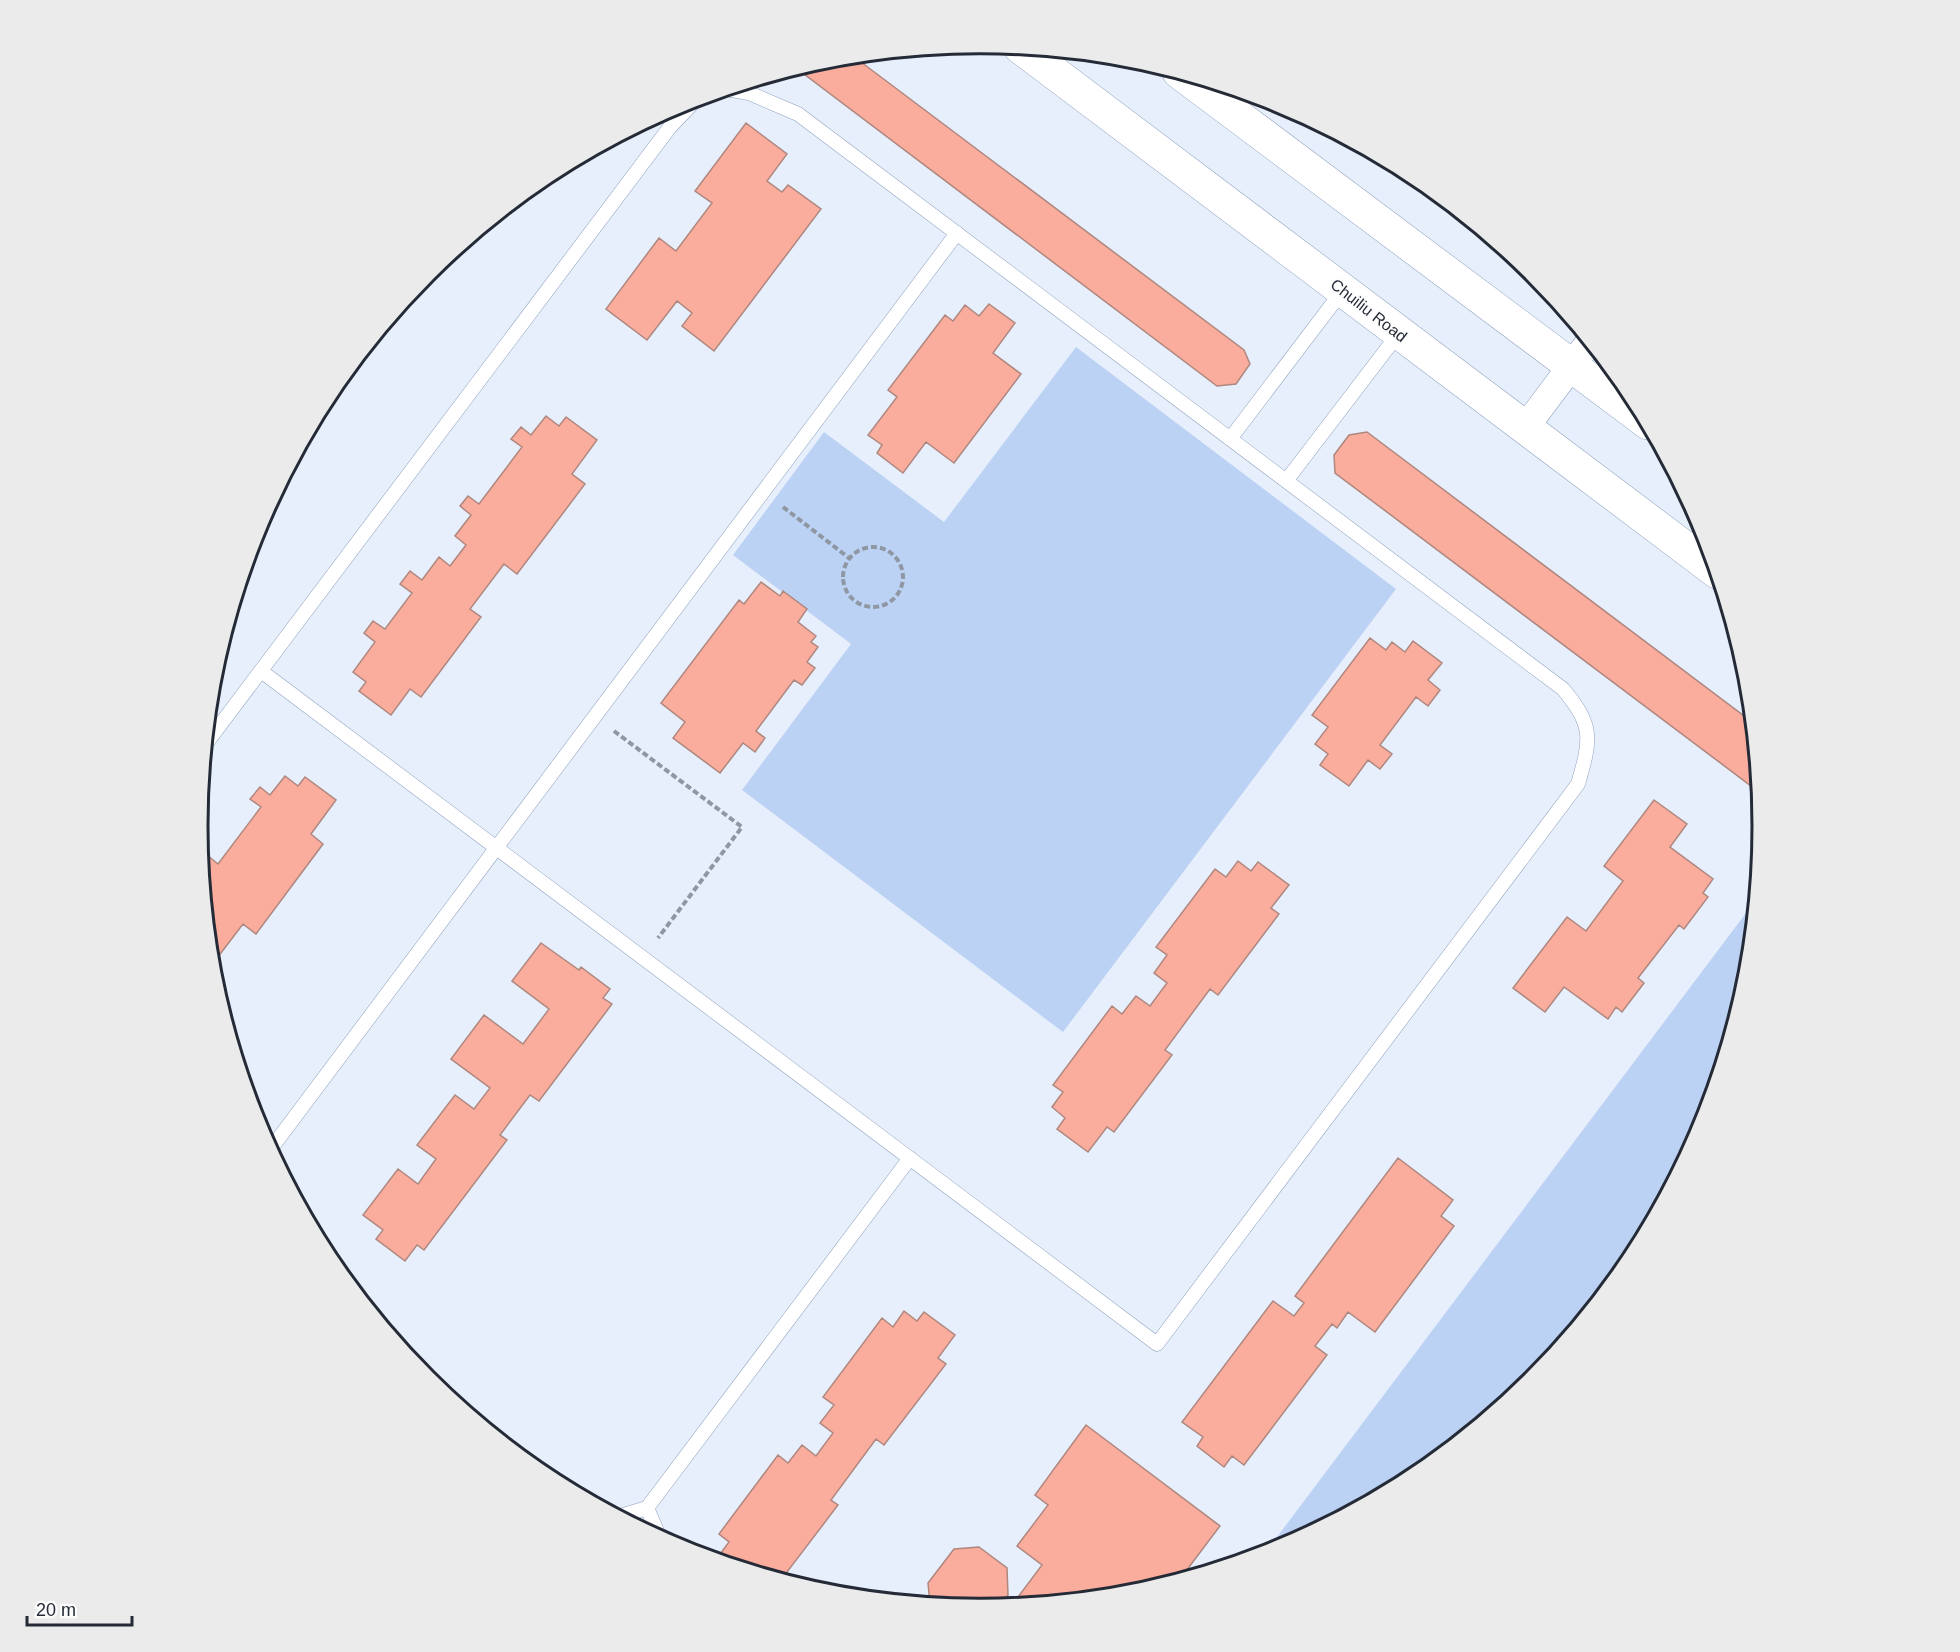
<svg xmlns="http://www.w3.org/2000/svg" width="1960" height="1652" viewBox="0 0 1960 1652" font-family="Helvetica,sans-serif">
	<style>
		.green { fill: #bcd2f4 }
		.building { fill: #faac9d; stroke: #ae877f; stroke-width: 1.5 }
		.lines { fill: none; stroke-linecap: round; stroke-linejoin: round }
		.lane-casing { stroke: #8ea1bf; stroke-width: 15 }
		.street-casing { stroke: #8ea1bf; stroke-width: 28 }
		.secondary-casing { stroke: #8ea1bf; stroke-width: 34 }
		.path { stroke: #8f97a3; stroke-width: 4; stroke-dasharray: 6 3; stroke-linecap: butt }
		.lane { stroke: #fff; stroke-width: 14 }
		.street { stroke: #fff; stroke-width: 27 }
		.secondary { stroke: #fff; stroke-width: 33 }
		.labels { text-anchor: middle; stroke-width: 4.5; stroke-linejoin: round; paint-order: stroke }
		.street-label { font-size: 16px; fill: #242b37; stroke: #fcfcfc }
		.rim { fill: none; stroke: #242b37; stroke-width: 3 }
	</style>
	<rect width="100%" height="100%" fill="#e7effc"/>
	<path class="green" d="M1076,347L1396,589L1063,1032L742,790L851,644L733,555L824,432L944,522Z
		M1755,901L1747,979L1703,1126L1630,1261L1533,1380L1414,1477L1279,1549L1265,1553Z"/>
	<path class="building" d="M853,56L1244,350L1250,364L1236,384L1217,386L796,68L828,58Z
		M746,123L787,154L767,181L782,192L788,185L821,209L714,351L682,326L692,313L677,301L647,340L606,309L659,238L676,251L712,203L695,191Z
		M989,304L1015,323L993,353L1021,374L954,463L926,442L903,473L877,453L882,445L868,435L897,397L888,390L945,315L953,321L965,305L979,316Z
		M546,416L559,426L566,417L597,440L572,474L585,484L517,574L504,564L470,609L481,617L421,697L410,689L391,715L359,691L366,682L353,672L375,642L364,633L373,621L385,629L412,593L400,584L410,571L422,580L439,557L450,566L466,545L455,536L471,515L460,506L468,496L479,504L522,447L511,439L521,427L531,435Z
		M1367,432L1752,722L1759,792L1335,473L1334,455L1349,435Z
		M761,582L780,596L783,591L807,609L798,622L816,636L811,642L818,647L807,662L815,668L802,685L794,680L756,731L765,738L755,752L743,743L720,773L673,738L685,722L661,703L739,600L744,604Z
		M1370,638L1386,650L1392,642L1405,652L1413,641L1442,663L1428,680L1440,690L1428,706L1416,697L1380,745L1392,754L1380,769L1368,760L1349,786L1320,765L1328,754L1315,744L1328,727L1312,715Z
		M285,776L298,786L305,777L336,800L311,834L323,844L256,934L243,924L211,966L203,884L210,875L202,868L201,863L207,855L218,864L261,807L250,799L260,787L270,795Z
		M1654,800L1687,824L1670,847L1713,879L1703,893L1708,897L1684,929L1679,925L1638,978L1644,983L1622,1012L1616,1007L1608,1019L1564,987L1545,1012L1513,988L1567,917L1586,931L1623,881L1604,866Z
		M1238,861L1251,871L1258,862L1289,885L1271,908L1279,914L1218,995L1210,989L1165,1050L1172,1055L1114,1132L1107,1127L1088,1152L1057,1129L1065,1118L1052,1107L1063,1092L1053,1085L1112,1006L1122,1014L1136,996L1150,1006L1167,983L1154,973L1167,955L1156,947L1215,869L1226,877Z
		M541,943L579,970L581,967L610,989L603,998L612,1004L539,1101L530,1095L500,1135L507,1140L424,1250L417,1245L405,1261L376,1239L383,1230L363,1215L398,1169L418,1184L436,1159L417,1145L455,1095L474,1109L490,1088L451,1059L484,1015L523,1044L549,1009L512,981Z
		M1398,1158L1453,1200L1441,1216L1454,1226L1375,1332L1348,1312L1337,1328L1332,1324L1315,1346L1327,1355L1244,1465L1232,1456L1224,1467L1197,1446L1203,1437L1182,1422L1273,1301L1294,1316L1304,1303L1295,1296Z
		M904,1311L917,1321L924,1312L955,1335L938,1358L946,1364L884,1445L876,1439L831,1500L838,1505L781,1580L725,1563L718,1557L729,1542L719,1534L778,1455L788,1463L802,1445L816,1456L833,1433L820,1423L834,1405L823,1397L882,1318L893,1327Z
		M1086,1425L1220,1526L1180,1579L1132,1594L1012,1605L1042,1565L1017,1546L1048,1505L1035,1495Z
		M979,1547L1007,1568L1008,1595L1002,1603L1006,1606L980,1608L930,1604L928,1583L954,1549Z"/>
	<g class="lines">
		<g class="lane-casing">
			<path id="lane" d="M1230,439L1343,290
				M1286,481L1399,333
				M261,671L1157,1344L1578,784C1591,739 1594,726 1563,689L798,114L749,93L726,89
				M205,745L670,127L693,103L708,95
				M270,1150L957,233
				M647,1508L660,1538
				M620,1516L647,1508L910,1158"/>
		</g>
		<g class="street-casing">
			<path id="street" d="M1525,428L1590,341"/>
		</g>
		<g class="secondary-casing">
			<path id="secondary" d="M1020,47L1717,572
				M1179,72L1648,423"/>
		</g>
		<path class="path" d="M783,507L849,558
			M843 577a30 30 0 1 1 60 0a30 30 0 1 1-60 0Z
			M614,731L742,827L658,938"/>
		<use href="#lane" class="lane"/>
		<use href="#street" class="street"/>
		<use href="#secondary" class="secondary"/>
	</g>
	<g class="labels">
		<g class="street-label">
			<text transform="translate(1369 310) rotate(38)" y="6">Chuiliu Road</text>
		</g>
	</g>
	<path d="M0 0H1960V1652H0ZM208 826a772 772 0 1 1 1544 0a772 772 0 1 1-1544 0Z" fill="#ebebec" fill-rule="evenodd"/>
	<path class="rim" d="M208 826a772 772 0 1 1 1544 0a772 772 0 1 1-1544 0Z"/>
	<path d="M27 1616v9h105v-9" fill="none" stroke="#242b37" stroke-width="3"/>
	<text x="36" y="1616" font-size="18" fill="#242b37" stroke="#fcfcfc" stroke-width="4.5" paint-order="stroke">20 m</text>
</svg>
